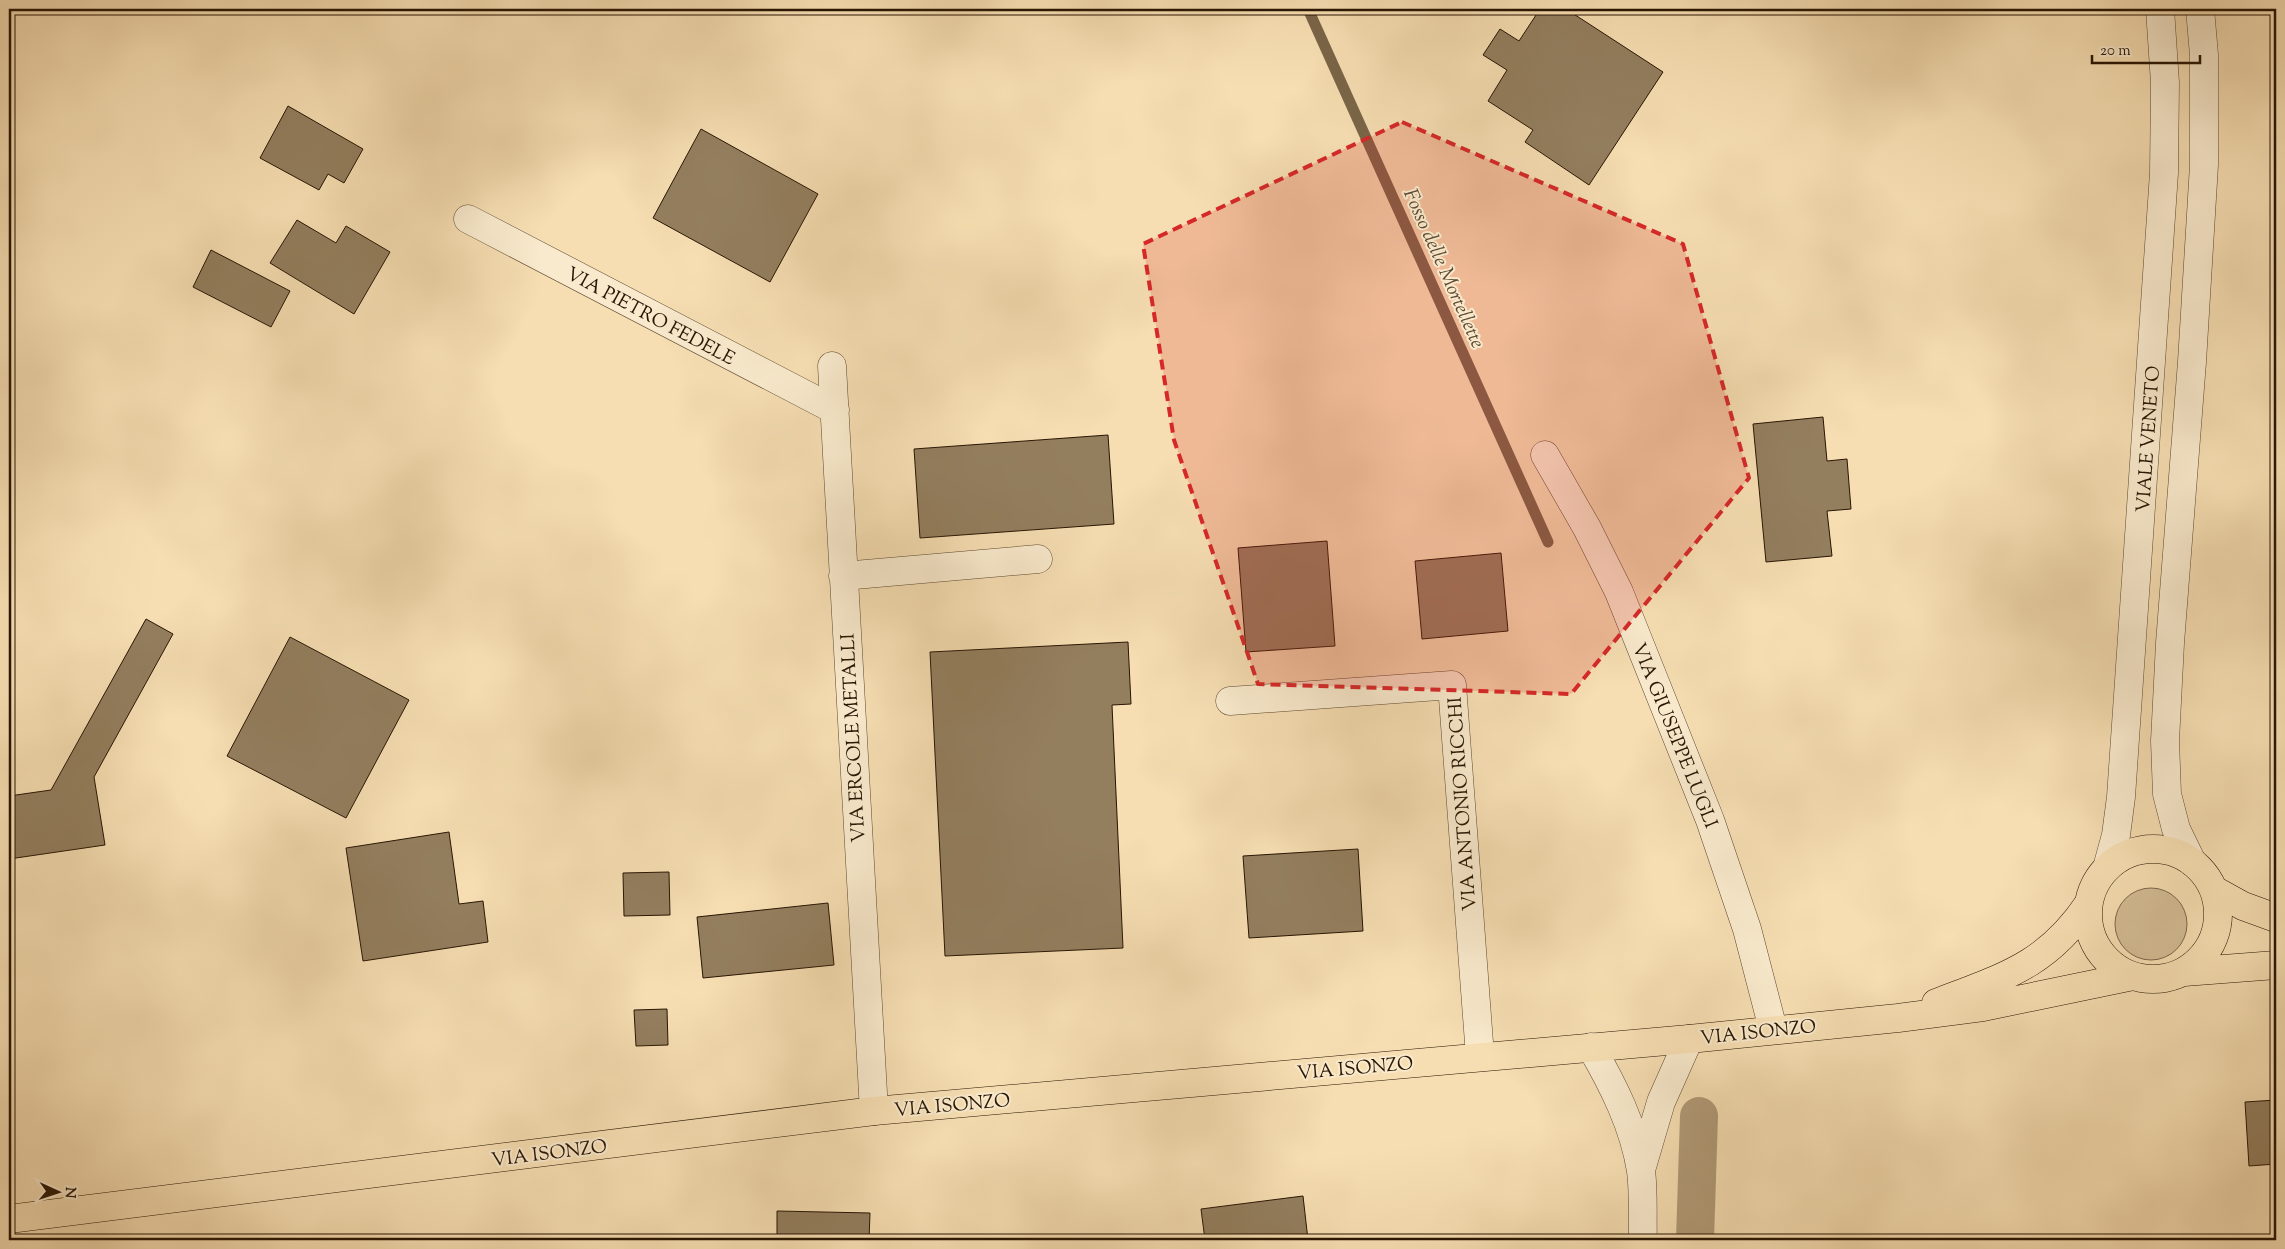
<svg xmlns="http://www.w3.org/2000/svg" width="2285" height="1249" viewBox="0 0 2285 1249" font-family="'Sorts Mill Goudy',serif">
	<style>
		.green { fill: #d3bc94; stroke: #7e684c }
		.lines { fill: none; stroke-linecap: round; stroke-linejoin: round }
		.stream { stroke: #7a6548; stroke-width: 11 }
		.canal { stroke: #b09a76; stroke-width: 38 }
		.building { fill: #937e5e; stroke: #281503 }
		.minor-casing { stroke: #5c472f; stroke-width: 29 }
		.major-casing { stroke: #281503; stroke-width: 29 }
		.minor { stroke: #f9eacd; stroke-width: 28 }
		.major { stroke: #f6deb2; stroke-width: 28 }
		.marked { fill: #d62828; fill-opacity: 0.2; stroke: #d62828; stroke-width: 4; stroke-dasharray: 10 6; stroke-linejoin: round }
		.labels { text-anchor: middle; stroke-width: 4; stroke-linejoin: round; paint-order: stroke }
		.street-label { font-size: 19px; fill: #281503; stroke: #f9eacd }
		.water-label { font-size: 20px; font-style: italic; fill: #5e4a31; stroke: #f9eacd }
	</style>
	<rect width="100%" height="100%" fill="#f6deb2"/>
	<filter id="stains"><feTurbulence type="fractalNoise" baseFrequency=".004" numOctaves="4"/><feColorMatrix values="0 0 0 0 .2 0 0 0 0 .09 0 0 0 0 .02 0 0 0 .5 -.17"/></filter>
	<radialGradient id="worn" r=".72"><stop offset=".6" stop-color="#630" stop-opacity="0"/><stop offset="1" stop-color="#630" stop-opacity=".3"/></radialGradient>
	<path class="green" d="M2115 924a36 36 0 1 1 72 0a36 36 0 1 1-72 0Z"/>
	<g class="lines">
		<path class="stream" d="M1308,9L1548,542"/>
		<path class="canal" d="M1695,1240L1699,1116"/>
	</g>
	<path class="building" d="M1540,9H1566L1663,72L1589,185L1525,142L1533,130L1488,101L1507,70L1483,55L1500,29L1519,41Z
		M288,106L363,149L344,183L328,174L319,190L260,158Z
		M701,129L818,194L770,282L653,218Z
		M297,220L336,243L346,226L390,252L354,314L270,263Z
		M211,250L290,291L271,327L193,287Z
		M1823,417L1827,461L1847,459L1851,509L1827,511L1832,556L1766,562L1753,424Z
		M1108,435L1114,524L920,538L914,449Z
		M1327,541L1335,646L1246,652L1238,548Z
		M1501,553L1508,631L1422,639L1415,561Z
		M146,619L173,634L94,777L105,845L9,859V796L51,790Z
		M290,637L409,700L346,818L227,756Z
		M1128,642L1131,704L1112,705L1123,948L945,956L930,652Z
		M449,832L459,904L483,901L488,942L363,961L346,848Z
		M1358,849L1363,931L1249,938L1243,856Z
		M669,872L670,915L624,916L623,873Z
		M828,903L834,965L703,978L697,917Z
		M667,1009L668,1045L636,1046L634,1010Z
		M2276,1100V1164L2249,1166L2245,1102Z
		M1303,1196L1308,1240H1205L1201,1209Z
		M777,1211L870,1213L869,1240H777Z"/>
	<g class="lines">
		<g class="minor-casing">
			<path id="minor" d="M468,219L835,410
				M832,366L874,1111
				M1545,455L1587,528L1619,592L1710,820L1747,929L1773,1029
				M843,576L1038,559
				M1230,701L1452,685L1480,1056
				M2192,862L2176,829L2167,794L2165,741L2170,643L2192,362L2204,165V55L2200,9
				M2107,868L2116,835L2121,797L2164,173L2165,83L2160,9
				M1591,1047C1613,1085 1634,1126 1641,1171C1644,1193 1642,1218 1643,1240
				M1641,1170L1661,1102L1689,1039"/>
		</g>
		<g class="major-casing">
			<path id="major" d="M2088 914a65 65 0 1 1 130 0a65 65 0 1 1-130 0Z
				M2214,890L2243,906L2276,918
				M2184,972L2276,965
				M1936,1003C2003,977 2047,966 2089,903
				M9,1219L874,1111L1689,1039L1898,1018L1983,1007L2133,976"/>
		</g>
		<use href="#minor" class="minor"/>
		<use href="#major" class="major"/>
	</g>
	<path class="marked" d="M1402,122L1683,244L1749,478L1571,694L1258,684L1174,440L1143,244Z"/>
	<g class="labels">
		<g class="street-label">
			<text transform="translate(651 315) rotate(28)" y="7">VIA PIETRO FEDELE</text>
			<text transform="translate(2147 439) rotate(-86)" y="7">VIALE VENETO</text>
			<text transform="translate(1676 735) rotate(68)" y="7">VIA GIUSEPPE LUGLI</text>
			<text transform="translate(852 738) rotate(-93)" y="7">VIA ERCOLE METALLI</text>
			<text transform="translate(1461 804) rotate(-94)" y="7">VIA ANTONIO RICCHI</text>
			<text transform="translate(1758 1031) rotate(-6)" y="7">VIA ISONZO</text>
			<text transform="translate(1355 1067) rotate(-5)" y="7">VIA ISONZO</text>
			<text transform="translate(952 1104) rotate(-5)" y="7">VIA ISONZO</text>
			<text transform="translate(549 1152) rotate(-7)" y="7">VIA ISONZO</text>
		</g>
		<g class="water-label">
			<text transform="translate(1445 268) rotate(66)" y="7">Fosso delle Mortellette</text>
		</g>
	</g>
	<rect width="2285" height="1249" fill="none" stroke="#f6deb2" stroke-width="30"/>
	<rect x="10" y="10" width="2265" height="1229" fill="none" stroke="#281503" stroke-width="2.5"/>
	<rect x="15" y="15" width="2255" height="1219" fill="none" stroke="#281503"/>
	<g transform="translate(58 1192) rotate(93)" stroke="#f9eacd" stroke-width="4" paint-order="stroke">
	<path d="M0-4L9 19L0 12L-9 19Z" fill="#281503"/>
	<text y="-8" font-size="14" font-weight="bold" text-anchor="middle" fill="#281503">N</text>
	</g>
	<path d="M2092 55v8h108v-8" fill="none" stroke="#281503" stroke-width="2.5"/>
	<text x="2100" y="55" font-size="15" fill="#281503" stroke="#f9eacd" stroke-width="4" paint-order="stroke">20 m</text>
	<rect width="100%" height="100%" filter="url(#stains)"/>
	<rect width="100%" height="100%" fill="url(#worn)"/>
</svg>
